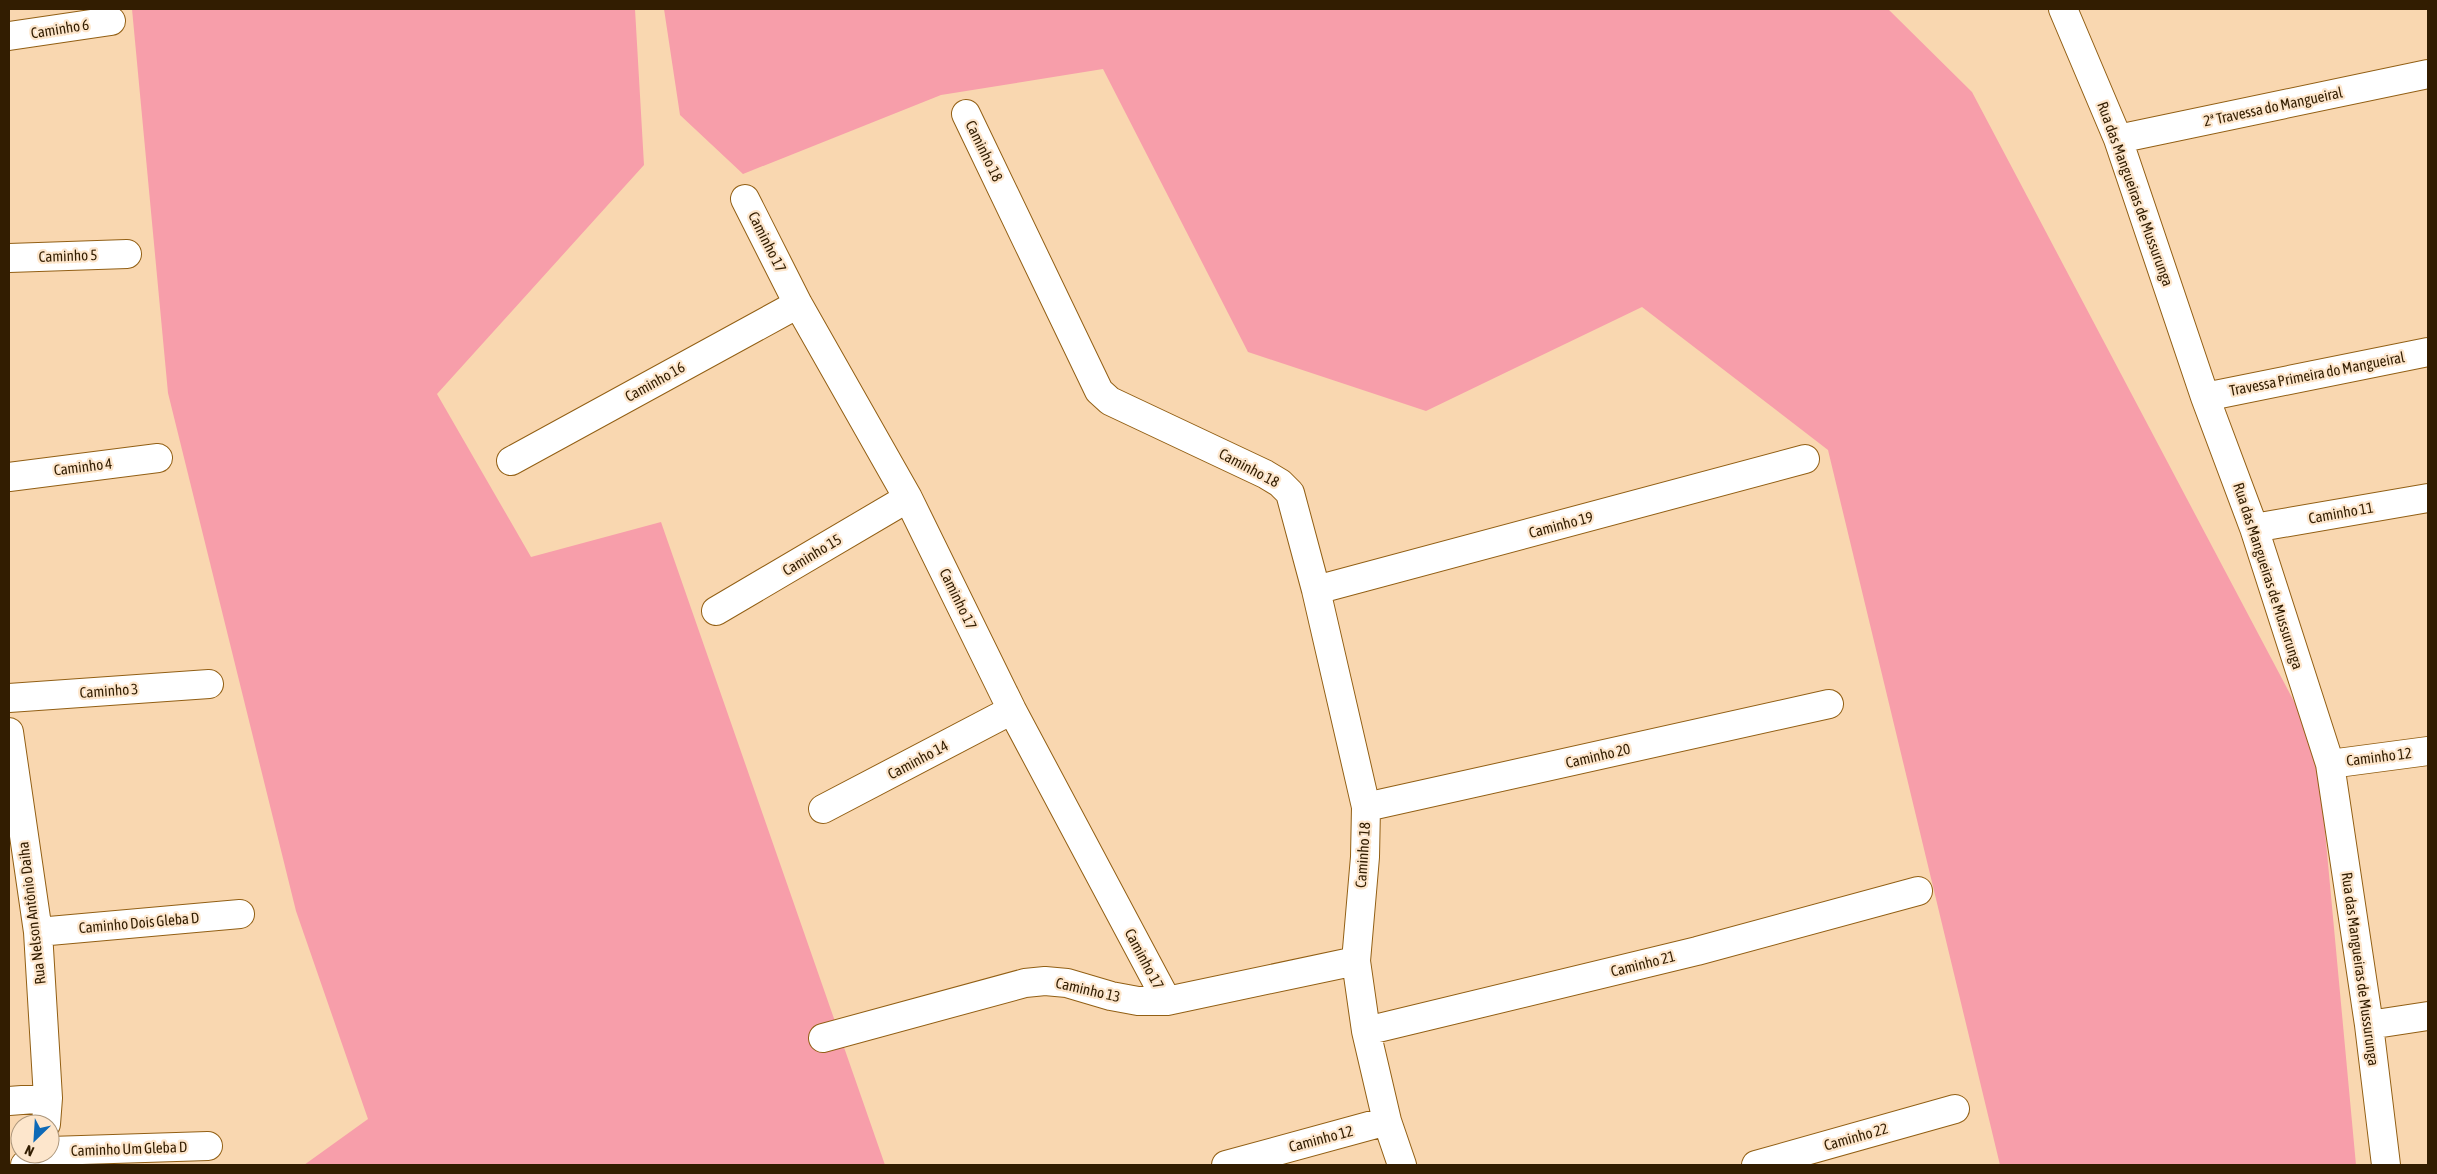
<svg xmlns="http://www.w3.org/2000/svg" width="2437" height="1174" viewBox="0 0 2437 1174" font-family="'Asap Condensed',sans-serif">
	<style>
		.green { fill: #f79eaa }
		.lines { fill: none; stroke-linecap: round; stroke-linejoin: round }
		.street-casing { stroke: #925f14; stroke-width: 30 }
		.street { stroke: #fff; stroke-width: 28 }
		.labels { text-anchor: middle; stroke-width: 4.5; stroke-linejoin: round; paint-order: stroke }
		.street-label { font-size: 15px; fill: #321d01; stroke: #fde6cc }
	</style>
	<rect width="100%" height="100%" fill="#f9d7b0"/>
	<path class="green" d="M132,9H635L644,165L437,394L531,557L661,522L885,1165H304L368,1119L296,911L168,393Z
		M664,9H1888L1972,92L2317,745L2356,1165H2000L1828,450L1642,307L1426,411L1248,352L1103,69L941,95L743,174L680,115Z"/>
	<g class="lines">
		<g class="street-casing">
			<path id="street" d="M2063,9L2118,139L2205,397L2254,528L2330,764L2369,1025L2386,1165
				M9,36L111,21
				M966,114L1099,391L1110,401L1265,474L1280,483L1290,493L1316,590L1366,807L1365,857L1356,961L1366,1031L1387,1121L1402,1165
				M2118,139L2428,74
				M745,199L798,304L908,498L1012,710L1167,1001
				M9,258L127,254
				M2205,397L2428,352
				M511,461L798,304
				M9,477L158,458
				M2254,528L2428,498
				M1316,590L1805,459
				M716,611L908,498
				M9,698L209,684
				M9,732L38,932L48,1098L46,1124
				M2330,764L2428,751
				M1366,807L1829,704
				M823,809L1012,710
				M38,932L240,914
				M2369,1025L2428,1016
				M1366,1031L1697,951L1918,891
				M823,1038L1025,983L1045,981L1067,983L1111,996L1138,1001H1167L1356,961
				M9,1101L48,1098
				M50,1151L208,1146
				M25,1165L35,1154
				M1226,1165L1387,1121
				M1756,1165L1955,1109"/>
		</g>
		<use href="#street" class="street"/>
	</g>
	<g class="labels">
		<g class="street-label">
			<text transform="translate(60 29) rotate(-9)" y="5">Caminho 6</text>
			<text transform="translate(2273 107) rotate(-12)" y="5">2ª Travessa do Mangueiral</text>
			<text transform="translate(984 151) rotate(64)" y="5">Caminho 18</text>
			<text transform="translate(2135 194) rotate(70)" y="5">Rua das Mangueiras de Mussurunga</text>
			<text transform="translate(767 242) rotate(63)" y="5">Caminho 17</text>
			<text transform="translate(68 256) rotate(-2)" y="5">Caminho 5</text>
			<text transform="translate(2317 374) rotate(-11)" y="5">Travessa Primeira do Mangueiral</text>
			<text transform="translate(655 382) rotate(-29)" y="5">Caminho 16</text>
			<text transform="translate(83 467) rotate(-7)" y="5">Caminho 4</text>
			<text transform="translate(1249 468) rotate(28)" y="5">Caminho 18</text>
			<text transform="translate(2341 513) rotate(-10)" y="5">Caminho 11</text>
			<text transform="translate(1561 525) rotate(-15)" y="5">Caminho 19</text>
			<text transform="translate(812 555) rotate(-31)" y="5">Caminho 15</text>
			<text transform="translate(2268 576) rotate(72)" y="5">Rua das Mangueiras de Mussurunga</text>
			<text transform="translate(958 599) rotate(64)" y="5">Caminho 17</text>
			<text transform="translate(109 691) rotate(-4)" y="5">Caminho 3</text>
			<text transform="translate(1598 756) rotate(-13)" y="5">Caminho 20</text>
			<text transform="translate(2379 757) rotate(-7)" y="5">Caminho 12</text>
			<text transform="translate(918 760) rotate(-28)" y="5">Caminho 14</text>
			<text transform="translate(1363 855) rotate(-86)" y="5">Caminho 18</text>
			<text transform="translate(32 913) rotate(-97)" y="5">Rua Nelson Antônio Daiha</text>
			<text transform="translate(139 923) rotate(-5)" y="5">Caminho Dois Gleba D</text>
			<text transform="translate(1144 959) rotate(62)" y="5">Caminho 17</text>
			<text transform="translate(1643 964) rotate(-14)" y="5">Caminho 21</text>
			<text transform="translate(2360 969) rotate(82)" y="5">Rua das Mangueiras de Mussurunga</text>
			<text transform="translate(1088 990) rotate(13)" y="5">Caminho 13</text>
			<text transform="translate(1856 1137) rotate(-16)" y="5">Caminho 22</text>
			<text transform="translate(1321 1139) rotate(-15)" y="5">Caminho 12</text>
			<text transform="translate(129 1149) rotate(-2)" y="5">Caminho Um Gleba D</text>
		</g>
	</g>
	<rect width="2437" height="1174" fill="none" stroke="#321d01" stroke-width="20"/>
	<g transform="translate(35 1139) rotate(205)"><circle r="24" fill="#fde6cc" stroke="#ac967b"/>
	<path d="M0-4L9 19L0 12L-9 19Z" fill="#0e6ab7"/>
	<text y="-8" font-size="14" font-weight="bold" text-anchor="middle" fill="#321d01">N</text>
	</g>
</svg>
